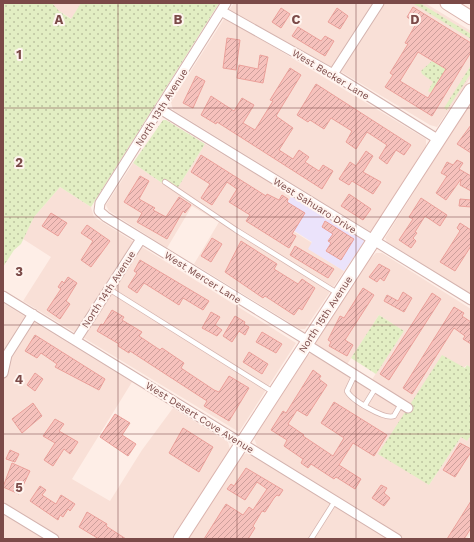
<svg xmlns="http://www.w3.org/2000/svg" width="474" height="542" viewBox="0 0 474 542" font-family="'Work Sans',sans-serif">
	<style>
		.residential { fill: #f9e0d7 }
		.education { fill: #ebe3fb }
		.grass { fill: url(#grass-dots) }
		.building { fill: url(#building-hatch); stroke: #eba09a; fill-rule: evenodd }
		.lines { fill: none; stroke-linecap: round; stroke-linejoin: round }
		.lane-casing { stroke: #d4b3ae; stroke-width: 6 }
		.street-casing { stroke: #d4b3ae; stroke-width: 11 }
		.secondary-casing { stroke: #dab3ad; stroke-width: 15 }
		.lane { stroke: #fff; stroke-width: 4.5 }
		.street { stroke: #fff; stroke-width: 9 }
		.secondary { stroke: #fff; stroke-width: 13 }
		.grid { fill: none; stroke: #7b4a48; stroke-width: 1; stroke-opacity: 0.55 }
		.labels { text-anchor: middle; stroke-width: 4; stroke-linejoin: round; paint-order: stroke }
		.street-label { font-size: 10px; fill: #7b4a48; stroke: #fff4ef }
		.grid-label { font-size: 13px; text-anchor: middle; font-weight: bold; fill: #7b4a48; stroke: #fff4ef; stroke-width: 4; stroke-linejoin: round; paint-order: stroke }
	</style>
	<defs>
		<pattern id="grass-dots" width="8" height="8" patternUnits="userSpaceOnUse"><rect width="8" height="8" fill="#e2eec3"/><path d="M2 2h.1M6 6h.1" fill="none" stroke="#bcc3a0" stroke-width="1.8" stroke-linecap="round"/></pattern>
		<pattern id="building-hatch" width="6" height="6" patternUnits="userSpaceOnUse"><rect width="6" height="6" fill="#f6c1bc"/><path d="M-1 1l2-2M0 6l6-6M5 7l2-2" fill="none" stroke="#cc9f9b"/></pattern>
	</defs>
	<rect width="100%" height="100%" fill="#feeee7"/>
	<path class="residential" d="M52,3H81L72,19L59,11Z
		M234,3H374L333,68L229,10Z
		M383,3H425L471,31V77L437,127L430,125L340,71Z
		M226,18L426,139V146L371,232L173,110L171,102L224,19Z
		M471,102V295L387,242L385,238Z
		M205,144L292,195L277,221L312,243L309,249L344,271L305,329H300L194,264L219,222L192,206L167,248L109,211L106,205L133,163L175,192Z
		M60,187L91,207L94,217L296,343L239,432L23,301L51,257L23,239L34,217Z
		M376,253H382L471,309V368L467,365L410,405L371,381L404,331L379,315L346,366L313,345L369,260Z
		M3,303L132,382L72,479L110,501L142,450L173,408L228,442L230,450L171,539H3Z
		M312,353L406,410L429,485L461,437L467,441L471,435V533L467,539H405L257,446L254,438L308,355Z
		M247,453L252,454L389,539H188L243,455Z"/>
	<path class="education" d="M292,195L365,241L344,271L308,249L312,242L277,220Z"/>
	<path class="grass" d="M3,3H52L59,11L71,19L81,3H219L91,207L60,187L34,217L21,244L14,250L3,267Z
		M406,3H420L471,34V39L414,4Z
		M432,61L446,69L431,93L428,91L433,82L422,74L421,71Z
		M471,65V73L447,110L444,108Z
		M163,120H166L205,144L175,192L133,163Z
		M379,315L404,331L376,374L351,358Z
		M442,355L465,368L467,365L471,368V435L467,441L461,437L429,485L378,454Z"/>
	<path class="building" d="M413,7L471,43V52L432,116L385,87L393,75L390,73L408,44L405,43L416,24L407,17ZM418,52L446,69L428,98L400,81Z
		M281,8L290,14L281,28L272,22Z
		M337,8L348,16L340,29L328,22Z
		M298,27L321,41L325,36L334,41L325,56L292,36Z
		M227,38L240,40L236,70L223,68Z
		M260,55L268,57L263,83L237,78L239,65L258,69Z
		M290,68L301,75L276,116L293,128L279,150L293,159L299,150L309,157L305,162L319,171L323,165L333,171L322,189L217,122L216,124L201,115L211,96L234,111L242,98L254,105L243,123L255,130L273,101L270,100Z
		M196,76L205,81L193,108L183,103Z
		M316,84L411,145L404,155L396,150L387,164L379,158L387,145L367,132L356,149L346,142L352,131L331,118L324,129L310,120L308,122L297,115Z
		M471,125V153L457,144Z
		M366,151L373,156L363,172L381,182L373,194L352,181L349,185L339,179L350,162L356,166Z
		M201,155L266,196L267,194L279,200L282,195L288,199L287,202L305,213L292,234L296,236L289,248L246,221L250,215L229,202L237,189L227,182L212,205L201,198L210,184L191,172Z
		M457,160L463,163L459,169L471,176V191L460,185L461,179L446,200L436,193L447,176L441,173L447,162L453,165Z
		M140,176L149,181L139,199L155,208L153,210L166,217L179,197L191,205L185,213L183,211L167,239L137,222L142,213L124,202Z
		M349,194L371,209L363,220L341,206Z
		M421,198L447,215L440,226L425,216L415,232L417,233L413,238L416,241L411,248L399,240L413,219L409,217Z
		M460,199L471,200V207L459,206Z
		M51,213L67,223L58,236L42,226Z
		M325,221L354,239L341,260L326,251L331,243L328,241L333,234L322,227Z
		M460,223L471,230V246L455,271L440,262L460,231L457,228Z
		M87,225L110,241L91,267L81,260L93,241L81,233Z
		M212,238L222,244L211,262L201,256Z
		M241,241L277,264L274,269L298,284L302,279L315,288L302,310L299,308L294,315L265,296L263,298L225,272Z
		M295,246L334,269L328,278L290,255Z
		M140,260L209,301L203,310L183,298L179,305L144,283L137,293L128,287L137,273L134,271Z
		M379,264L390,270L384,281L380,278L377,282L369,277Z
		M68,277L77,283L66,301L70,304L60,319L47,310L61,289L58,287L62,281L64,283Z
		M363,288L374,295L345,340L353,345L347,356L329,346L331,342L328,340L340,316L344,318Z
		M403,292L412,298L404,312L384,301L387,295L398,301Z
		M432,293L441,299L389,380L380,374Z
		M454,307L464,313L462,316L471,322V344L463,339L465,336L454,328L412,394L403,388Z
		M112,310L124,317L122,320L142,332L139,336L160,350L162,348L184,363L181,368L214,390L219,392L229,376L249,388L229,421L204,406L207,401L130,351L129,353L118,346L119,344L97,331L101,324L103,325Z
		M211,312L220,317L215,325L222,330L217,336L202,328Z
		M235,316L245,322L244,324L249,327L245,335L239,331L232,342L223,336Z
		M262,332L282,344L276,353L256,342Z
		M35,335L105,379L99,390L55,367L57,364L41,353L37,358L25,351Z
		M249,352L268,364L262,374L243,362Z
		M313,370L321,376L319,379L327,385L307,416L297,410L288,424L304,435L303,436L333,456L344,438L321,423L334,402L387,435L374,456L353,443L339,465L361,479L355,489L336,477L334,479L311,464L308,468L301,463L303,459L284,446L287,440L271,430L283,411L286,413Z
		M35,373L43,379L35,391L27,385Z
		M33,403L42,416L22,433L12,419Z
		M115,414L130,423L122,435L136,444L128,456L100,437Z
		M55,419L64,424L59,431L78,442L70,454L64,449L53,466L44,460L55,443L43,436Z
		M183,428L213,447L199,472L169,453Z
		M460,443L471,449V452L455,477L443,470Z
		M10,450L19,454L15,462L6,459Z
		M12,463L30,471L19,494L3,487Z
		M246,468L283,490L279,496L277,495L274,498L265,512L262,511L253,526L255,528L248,539H204L226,504L243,515L249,507L253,510L267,489L257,482L245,500L227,489L231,484L234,486Z
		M381,485L387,488L384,493L390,498L384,506L372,498Z
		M40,486L46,490L42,495L56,504L61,495L75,504L70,511L68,509L63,517L60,515L58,520L30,501Z
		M471,501V528L464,539H447Z
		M87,512L107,524L106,526L126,539H99L79,527Z"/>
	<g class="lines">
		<g class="lane-casing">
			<path id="lane" d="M165,182L236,230L337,293
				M109,289L273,392
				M355,374L347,391C351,400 385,420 394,416L401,404
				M365,405L376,387
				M311,539L335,501"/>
		</g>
		<g class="street-casing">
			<path id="street" d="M226,3L100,203L99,211L106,217L308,341
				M221,11L333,74L439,140
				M333,74L379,3
				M160,109L471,300
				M3,296L397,539
				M76,340L141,239
				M306,344L408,408
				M3,373L7,355L33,314
				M3,508L54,539"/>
		</g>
		<g class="secondary-casing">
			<path id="secondary" d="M447,3L471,18
				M180,539L471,90"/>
		</g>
		<use href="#lane" class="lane"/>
		<use href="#street" class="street"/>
		<use href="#secondary" class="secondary"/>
	</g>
	<path class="grid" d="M118,3V539M237,3V539M356,3V539M3,108H471M3,217H471M3,325H471M3,434H471"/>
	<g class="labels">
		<g class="street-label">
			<text transform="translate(331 74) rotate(31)" y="4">West Becker Lane</text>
			<text transform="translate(161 107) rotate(-58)" y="4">North 13th Avenue</text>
			<text transform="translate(315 205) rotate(32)" y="4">West Sahuaro Drive</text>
			<text transform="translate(203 277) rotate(32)" y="4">West Mercer Lane</text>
			<text transform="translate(108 289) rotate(-57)" y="4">North 14th Avenue</text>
			<text transform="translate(325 314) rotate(-57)" y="4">North 15th Avenue</text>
			<text transform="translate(200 417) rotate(32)" y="4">West Desert Cove Avenue</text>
		</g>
	</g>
	<g class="grid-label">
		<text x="59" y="24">A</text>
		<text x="178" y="24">B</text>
		<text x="296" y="24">C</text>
		<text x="415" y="24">D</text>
		<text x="19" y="59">1</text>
		<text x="19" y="167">2</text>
		<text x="19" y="276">3</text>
		<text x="19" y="384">4</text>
		<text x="19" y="492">5</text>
	</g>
	<rect width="474" height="542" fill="none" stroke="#7b4a48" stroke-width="8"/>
</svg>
